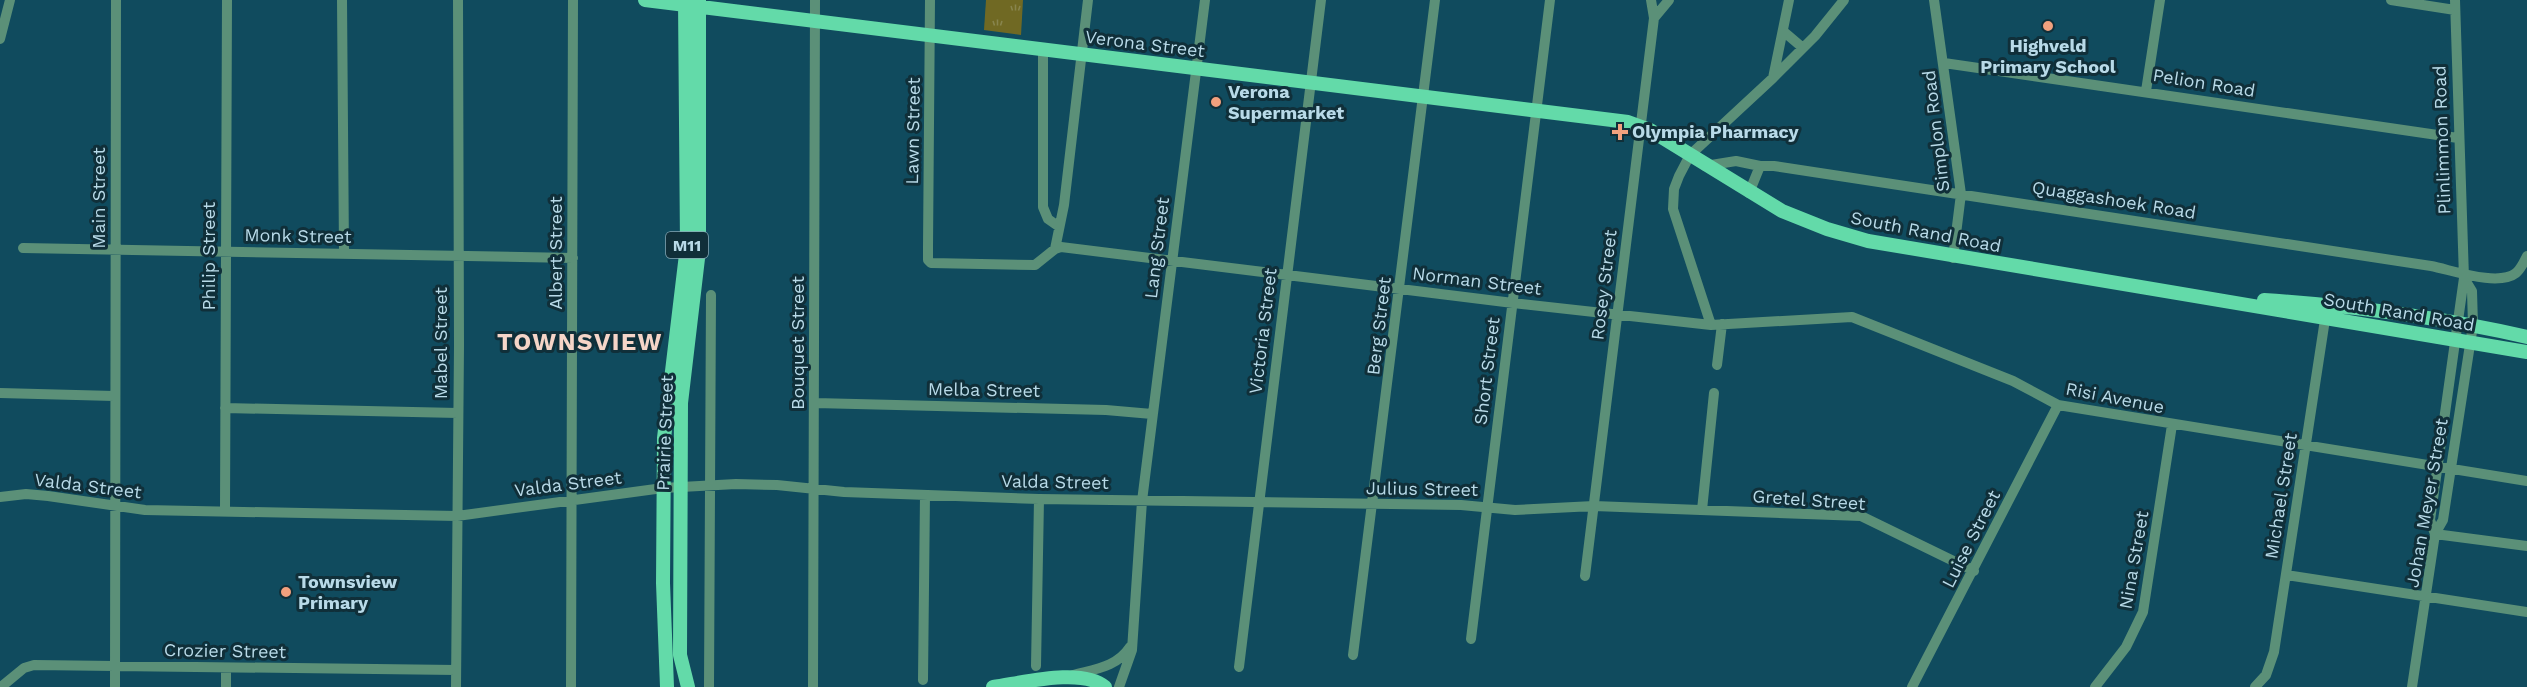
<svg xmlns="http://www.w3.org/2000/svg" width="2527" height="687" viewBox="0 0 2527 687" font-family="'Work Sans',sans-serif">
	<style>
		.park { fill: url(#park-tufts) }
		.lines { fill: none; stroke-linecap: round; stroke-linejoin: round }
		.minor { stroke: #5b9078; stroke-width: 10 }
		.major { stroke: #63daa9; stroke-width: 14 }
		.poi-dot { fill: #f2a17e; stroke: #102f39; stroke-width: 2 }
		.labels { text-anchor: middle; stroke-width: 6; stroke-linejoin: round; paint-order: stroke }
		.shield { fill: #102f39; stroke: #86a7b4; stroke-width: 1.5 }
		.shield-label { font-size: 16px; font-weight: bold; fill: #b8dae8 }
		.street-label { font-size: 18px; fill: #b8dae8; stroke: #102f39 }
		.poi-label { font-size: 18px; font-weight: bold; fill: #b8dae8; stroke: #102f39; text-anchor: start }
		.district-label { font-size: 24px; font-weight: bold; letter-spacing: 1.5px; fill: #f5d5c8; stroke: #102f39 }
	</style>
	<defs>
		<pattern id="park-tufts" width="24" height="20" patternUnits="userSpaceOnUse" patternTransform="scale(1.5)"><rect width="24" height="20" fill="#706923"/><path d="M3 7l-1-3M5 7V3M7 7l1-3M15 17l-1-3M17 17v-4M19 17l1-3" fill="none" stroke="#88854e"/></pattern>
	</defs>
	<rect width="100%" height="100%" fill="#104b5e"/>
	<path class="park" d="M986,0H1023L1021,35L984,30Z"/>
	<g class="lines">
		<path class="minor" d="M342,0L344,253
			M930,0L928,247V260L931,263L1035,265L1055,249L1061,247L1513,303L1711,325L1852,317L2013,381L2058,405L2527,481
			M1934,0L1961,194L1953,258
			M2391,0L2455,10
			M1654,18L1669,0
			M1783,31L1803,48
			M0,39L10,0
			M1043,50V207L1048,219L1058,226
			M1944,63L2458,138
			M1773,78L1789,0
			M2146,91L2160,0
			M1705,166L1736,161L1760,166
			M1749,193L1760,166H1774L2431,266C2452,270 2498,287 2516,273C2521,269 2524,262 2527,256
			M23,248L573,258
			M1055,249L1064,205L1088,0
			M1711,325L1673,209L1674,189L1679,176L1690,155L1773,78L1815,36L1844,0
			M1717,365L1722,324
			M0,393L114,396
			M815,403L1106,410L1152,414
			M225,408L458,413
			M0,497L26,494L48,496L145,510L457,516L663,488L736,484L777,485L844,492L1039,499L1461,505L1515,510L1594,506L1861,516L1974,571
			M1702,510L1714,393
			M225,511L227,0
			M2435,534L2430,520L2464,278L2455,0
			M2435,534L2527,546
			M2286,575L2527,612
			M1585,576L1654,18L1651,0
			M1471,639L1550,0
			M1353,655L1435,0
			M1036,666L1039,499
			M1239,667L1321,0
			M1073,675C1095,669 1117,667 1130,647
			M923,680L925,495
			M1,687L24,668L34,665L456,670
			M115,687L116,0
			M226,687V668
			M456,687L459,346L458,0
			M571,687L573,0
			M709,687L711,295
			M813,687L815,0
			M1119,687L1132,650L1142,501L1205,0
			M1912,687L2058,405
			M2095,687L2126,647L2143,612L2172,425
			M2255,687L2266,675L2274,652L2326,313
			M2412,687L2435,534L2443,520L2473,325L2472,291L2464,278"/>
		<path class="major" d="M645,0L1628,122L1650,130L1782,211L1827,229L1868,241L2527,352
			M2264,300C2353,306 2440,317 2527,337
			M667,687L663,583L664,438L687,246L685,0
			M688,687L680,655L681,403L699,250V0
			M993,687C1022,683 1082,667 1105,687"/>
	</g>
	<g class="poi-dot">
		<circle cx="2048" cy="26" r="6"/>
		<circle cx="1216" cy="102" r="6"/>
		<path d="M1617 123h6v6h6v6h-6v6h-6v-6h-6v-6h6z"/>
		<circle cx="286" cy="592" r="6"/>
	</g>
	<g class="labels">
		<rect class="shield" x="666" y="232" width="42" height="26" rx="4.5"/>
		<g class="shield-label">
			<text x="687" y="251">M11</text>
		</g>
		<g class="street-label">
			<text transform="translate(1145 44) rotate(7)" y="6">Verona Street</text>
			<text transform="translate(2204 83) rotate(9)" y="6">Pelion Road</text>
			<text transform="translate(913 131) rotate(-89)" y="6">Lawn Street</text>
			<text transform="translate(1936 131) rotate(-97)" y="6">Simplon Road</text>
			<text transform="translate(2442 140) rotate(-92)" y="6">Plinlimmon Road</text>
			<text transform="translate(99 198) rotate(-90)" y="6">Main Street</text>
			<text transform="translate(2114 200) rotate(9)" y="6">Quaggashoek Road</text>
			<text transform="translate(1926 232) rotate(11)" y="6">South Rand Road</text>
			<text transform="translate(298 236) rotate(1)" y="6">Monk Street</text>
			<text transform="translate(1157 248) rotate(-83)" y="6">Lang Street</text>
			<text transform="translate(556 253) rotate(-90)" y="6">Albert Street</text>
			<text transform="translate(209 256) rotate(-90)" y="6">Philip Street</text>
			<text transform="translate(1477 281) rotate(7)" y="6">Norman Street</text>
			<text transform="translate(1604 285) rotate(-83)" y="6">Rosey Street</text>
			<text transform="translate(2399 312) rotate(10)" y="6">South Rand Road</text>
			<text transform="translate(1379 326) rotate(-83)" y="6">Berg Street</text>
			<text transform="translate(1263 331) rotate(-83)" y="6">Victoria Street</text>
			<text transform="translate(441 343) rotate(-90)" y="6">Mabel Street</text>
			<text transform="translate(798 343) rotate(-90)" y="6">Bouquet Street</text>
			<text transform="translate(1487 371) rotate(-83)" y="6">Short Street</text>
			<text transform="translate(984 390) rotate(1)" y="6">Melba Street</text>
			<text transform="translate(2115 398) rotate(11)" y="6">Risi Avenue</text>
			<text transform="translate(665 433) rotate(-88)" y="6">Prairie Street</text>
			<text transform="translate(1055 482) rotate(1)" y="6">Valda Street</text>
			<text transform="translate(568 484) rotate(-7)" y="6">Valda Street</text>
			<text transform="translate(88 486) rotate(7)" y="6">Valda Street</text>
			<text transform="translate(1422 489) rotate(1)" y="6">Julius Street</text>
			<text transform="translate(2281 496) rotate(-81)" y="6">Michael Street</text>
			<text transform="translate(1809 500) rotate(4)" y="6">Gretel Street</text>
			<text transform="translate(2427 503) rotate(-80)" y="6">Johan Meyer Street</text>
			<text transform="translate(1971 539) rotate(-63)" y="6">Luise Street</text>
			<text transform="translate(2134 560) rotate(-80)" y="6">Nina Street</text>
			<text transform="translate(225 651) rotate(1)" y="6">Crozier Street</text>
		</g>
		<g class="poi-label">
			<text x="2048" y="52" text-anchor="middle">Highveld<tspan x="2048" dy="21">Primary School</tspan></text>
			<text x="1228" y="98">Verona<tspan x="1228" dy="21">Supermarket</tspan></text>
			<text x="1632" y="138">Olympia Pharmacy</text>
			<text x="298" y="588">Townsview<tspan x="298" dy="21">Primary</tspan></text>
		</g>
		<g class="district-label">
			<text x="580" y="350">TOWNSVIEW</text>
		</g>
	</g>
</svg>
